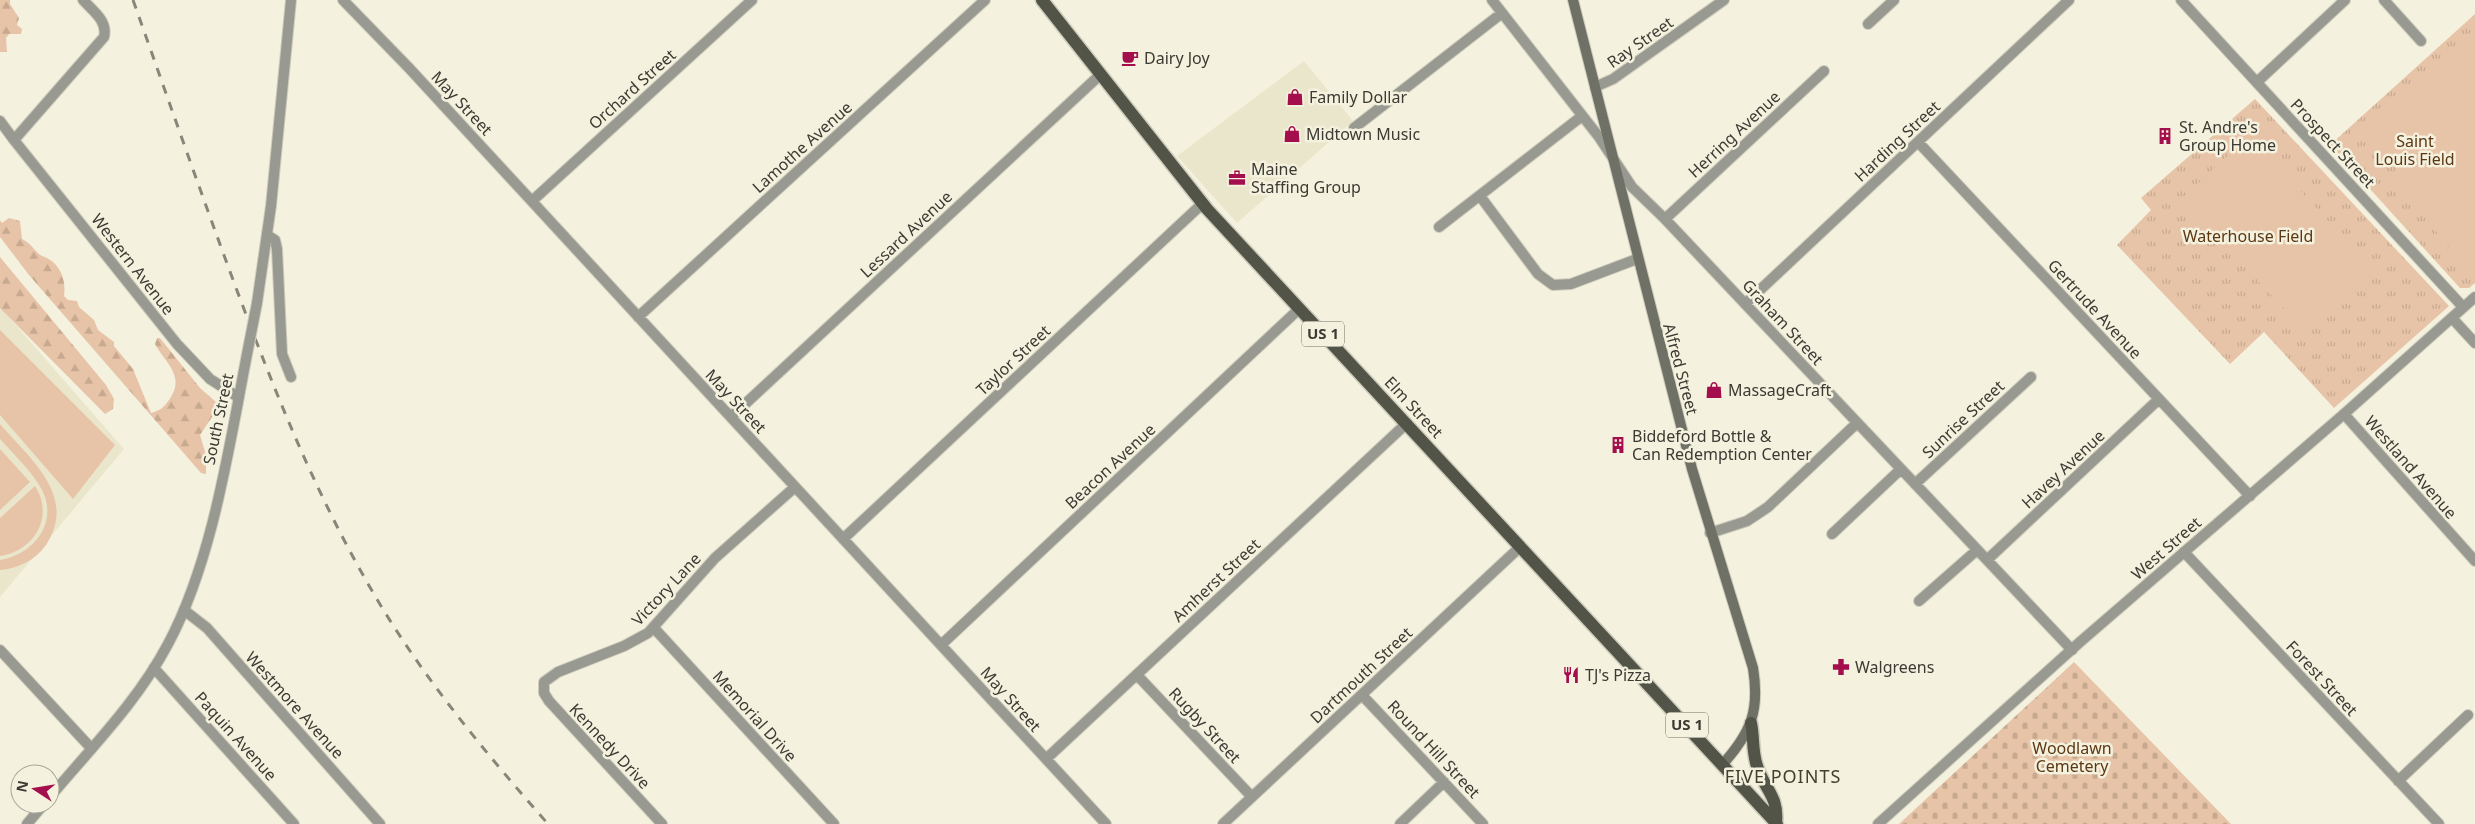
<svg xmlns="http://www.w3.org/2000/svg" width="2475" height="824" viewBox="0 0 2475 824" font-family="'Noto Sans',sans-serif">
	<style>
		.built { fill: #eae6cb }
		.grass { fill: url(#grass-tufts) }
		.forest { fill: url(#forest-firs) }
		.cemetery { fill: url(#cemetery-stones) }
		.pitch { fill: #e7c4a7 }
		.lines { fill: none; stroke-linecap: round; stroke-linejoin: round }
		.minor-casing { stroke: #cfccbc; stroke-width: 12 }
		.tertiary-casing { stroke: #cfccbc; stroke-width: 12 }
		.secondary-casing { stroke: #cfccbc; stroke-width: 12 }
		.primary-casing { stroke: #cfccbc; stroke-width: 15 }
		.minor { stroke: #989a92; stroke-width: 10 }
		.tertiary { stroke: #989a92; stroke-width: 10 }
		.secondary { stroke: #6f7166; stroke-width: 10 }
		.primary { stroke: #515447; stroke-width: 12 }
		.rail { stroke: #88867a; stroke-width: 3; stroke-dasharray: 9 9; stroke-linecap: butt }
		.tertiary-bridge-casing { stroke: #cfccbc; stroke-width: 12; stroke-linecap: butt }
		.tertiary-bridge { stroke: #989a92; stroke-width: 10 }
		.labels { text-anchor: middle; stroke-width: 5; stroke-linejoin: round; paint-order: stroke }
		.shield { fill: #f4f1de; stroke: #737166; stroke-width: 1 }
		.shield-label { font-size: 15px; font-weight: bold; fill: #3c3a33 }
		.street-label { font-size: 16px; fill: #3c3a33; stroke: #f4f1de }
		.poi-label { font-size: 16px; fill: #3c3a33; stroke: #f4f1de; text-anchor: start }
		.park-label { font-size: 16px; fill: #5c3713; stroke: #f4f1de }
		.neighbourhood-label { font-size: 18px; letter-spacing: 1px; fill: #434031; stroke: #f4f1de }
	</style>
	<defs>
		<pattern id="grass-tufts" width="24" height="20" patternUnits="userSpaceOnUse" patternTransform="scale(1.25)"><rect width="24" height="20" fill="#e7c4a7"/><path d="M3 7l-1-3M5 7V3M7 7l1-3M15 17l-1-3M17 17v-4M19 17l1-3" fill="none" stroke="#c7a990"/></pattern>
		<pattern id="forest-firs" width="22" height="20" patternUnits="userSpaceOnUse" patternTransform="scale(1.25)"><rect width="22" height="20" fill="#e7c4a7"/><path d="M5 1l3.5 6h-7zM16 11l3.5 6h-7z" fill="#c7a990"/></pattern>
		<pattern id="cemetery-stones" width="16" height="16" patternUnits="userSpaceOnUse" patternTransform="scale(1.25)"><rect width="16" height="16" fill="#e7c4a7"/><path d="M2 7V4a2 2 0 0 1 4 0v3zM10 15v-3a2 2 0 0 1 4 0v3z" fill="#c7a990"/></pattern>
	</defs>
	<rect width="100%" height="100%" fill="#f4f1de"/>
	<path class="built" d="M1304,61L1353,121L1237,223L1177,156Z
		M0,307L124,449L0,597Z"/>
	<path class="grass" d="M2475,14V283L2469,288H2460L2330,145Z
		M2255,99L2449,306L2334,408L2264,332L2230,364L2117,245L2151,210L2141,198Z"/>
	<path class="forest" d="M0,0H10V4L19,18L17,25L22,29L21,34H9L6,38L7,52H0Z
		M9,218L20,221L22,239C30,243 31,246 37,252C40,256 43,256 47,258C62,266 66,282 64,296L68,300L77,301L79,307L94,320L98,330L114,342V346L133,369L151,413C161,410 163,408 169,400C186,376 166,364 155,344L157,338H160L200,388L216,402L214,414L200,435L206,455V474L201,473L29,275L0,237V220L2,223Z
		M0,257L106,385L114,399L113,409L105,414L0,308Z"/>
	<path class="cemetery" d="M2074,662L2231,824H1899Z"/>
	<path class="pitch" d="M2475,28V258L2473,260L2460,259L2397,186L2404,169L2367,127Z
		M2249,136L2375,271L2308,334L2181,199Z
		M0,330L115,445L73,499L0,415Z
		M0,424C30,459 78,496 46,545C36,560 17,569 0,570V560C33,555 59,523 42,490C32,471 14,455 0,439Z
		M0,449L30,482L0,510Z
		M35,486C55,517 34,551 0,556V518Z"/>
	<g class="lines">
		<g class="minor-casing">
			<path id="minor" d="M83,0C93,11 108,21 104,37L14,140L177,344L210,379L238,397
				M343,0L409,68L1106,824
				M1492,0L1599,137L1632,187L1665,219L2072,650
				M2181,0L2463,307
				M2384,0L2421,41
				M1868,24L1894,0
				M2257,82L2345,0
				M1595,87L1613,79L1724,0
				M0,121L14,140
				M1354,128L1502,13
				M1918,142L2250,496
				M1480,196L1538,274L1553,285L1571,284L1637,259
				M532,201L752,0
				M1665,219L1824,71
				M1439,227L1582,116
				M267,235L275,240L277,249L282,354L291,377
				M1745,304L2069,0
				M638,317L985,0
				M2452,318L2475,343
				M2344,414L2475,561
				M731,417L1101,74
				M1915,484L2031,377
				M1710,533L1747,521L1768,507L1857,423
				M1832,534L1901,469
				M843,539L1202,204
				M2184,552L2439,824
				M1987,560L2159,399
				M1919,601L1977,550
				M184,610L207,628L380,824
				M654,628L834,824
				M941,645L1299,309
				M0,650L91,748
				M154,668L294,824
				M1137,675L1252,797
				M1362,695L1483,824
				M1046,759L1407,423
				M2398,781L2468,715
				M662,824L549,701L544,693V682L558,672L624,646L648,633L715,558L795,487
				M1223,824L1520,547
				M1400,824L1444,782"/>
		</g>
		<g class="tertiary-casing">
			<path id="tertiary" d="M257,303L271,206L291,0
				M50,797C91,748 138,701 168,644C214,558 230,440 249,344
				M27,824L44,804
				M1878,824L2080,642L2344,414L2475,297"/>
		</g>
		<g class="secondary-casing">
			<path id="secondary" d="M1573,0L1692,469L1753,668C1760,711 1751,733 1722,765"/>
		</g>
		<g class="primary-casing">
			<path id="primary" d="M1042,0L1207,209L1777,824
				M1751,723C1754,737 1752,752 1757,766C1764,789 1779,796 1776,823"/>
		</g>
		<use href="#minor" class="minor"/>
		<use href="#tertiary" class="tertiary"/>
		<use href="#secondary" class="secondary"/>
		<use href="#primary" class="primary"/>
		<path class="rail" d="M133,0C166,93 198,185 232,277C272,385 313,489 371,589C420,674 483,750 548,824"/>
		<g class="tertiary-bridge-casing">
			<path id="tertiary-bridge" d="M249,344L257,303"/>
		</g>
		<use href="#tertiary-bridge" class="tertiary-bridge"/>
	</g>
	<defs>
		<g id="cafe-bare" transform="scale(1.35)"><path d="M-5.5-4.5H6V0H3Q3 3.5 0 3.5H-2.5Q-5.5 3.5-5.5 0ZM3-3.2v2h1.7v-2ZM-6 4.5H4V6H-6Z" fill="#a40e4c" stroke="#f4f1de" stroke-width="2.5" paint-order="stroke"/></g>
		<g id="shop-bare" transform="scale(1.35)"><path d="M-5-2.5h2.3a2.7 3.5 0 0 1 5.4 0H5L5.5 6h-11ZM-1.5-2.5h3a1.5 2.3 0 0 0-3 0Z" fill="#a40e4c" stroke="#f4f1de" stroke-width="2.5" paint-order="stroke"/></g>
		<g id="building-bare" transform="scale(1.35)"><path d="M-4-6H4V6H1V3H-1V6H-4ZM-2.5-4.3h1.7v1.8h-1.7ZM.8-4.3h1.7v1.8H.8ZM-2.5-1h1.7V.8h-1.7ZM.8-1h1.7V.8H.8Z" fill="#a40e4c" stroke="#f4f1de" stroke-width="2.5" paint-order="stroke"/></g>
		<g id="office-bare" transform="scale(1.35)"><path d="M-6-3h4V-5.5h4V-3h4V5H-6ZM-1-4.5V-3h2v-1.5ZM-6 0V1H6V0Z" fill="#a40e4c" stroke="#f4f1de" stroke-width="2.5" paint-order="stroke"/></g>
		<g id="pharmacy-bare" transform="scale(1.35)"><path d="M-2-6h4v4h4v4h-4v4h-4v-4h-4v-4h4Z" fill="#a40e4c" stroke="#f4f1de" stroke-width="2.5" paint-order="stroke"/></g>
		<g id="restaurant-bare" transform="scale(1.35)"><path d="M-5-6h1v4h1v-4h1v4h1v-4h1v5L-1.5 .5V6h-2V.5L-5-1ZM5-6V6H3V1.5H1.5Q1.5-4 5-6Z" fill="#a40e4c" stroke="#f4f1de" stroke-width="2.5" paint-order="stroke"/></g>
	</defs>
	<g fill-rule="evenodd">
		<use href="#cafe-bare" x="1130" y="58"/>
		<use href="#shop-bare" x="1295" y="97"/>
		<use href="#shop-bare" x="1292" y="134"/>
		<use href="#building-bare" x="2165" y="136"/>
		<use href="#office-bare" x="1237" y="178"/>
		<use href="#shop-bare" x="1714" y="390"/>
		<use href="#building-bare" x="1618" y="445"/>
		<use href="#pharmacy-bare" x="1841" y="667"/>
		<use href="#restaurant-bare" x="1571" y="675"/>
	</g>
	<g class="labels">
		<g class="shield">
			<rect x="1302" y="321.5" width="42" height="25" rx="4"/>
			<rect x="1666" y="712.5" width="42" height="25" rx="4"/>
		</g>
		<g class="shield-label">
			<text x="1323" y="339">US 1</text>
			<text x="1687" y="730">US 1</text>
		</g>
		<g class="street-label">
			<text transform="translate(1640 42) rotate(-35)" y="6">Ray Street</text>
			<text transform="translate(632 89) rotate(-42)" y="6">Orchard Street</text>
			<text transform="translate(462 103) rotate(47)" y="6">May Street</text>
			<text transform="translate(1734 134) rotate(-43)" y="6">Herring Avenue</text>
			<text transform="translate(1897 141) rotate(-43)" y="6">Harding Street</text>
			<text transform="translate(2333 143) rotate(47)" y="6">Prospect Street</text>
			<text transform="translate(802 147) rotate(-42)" y="6">Lamothe Avenue</text>
			<text transform="translate(906 234) rotate(-43)" y="6">Lessard Avenue</text>
			<text transform="translate(133 264) rotate(52)" y="6">Western Avenue</text>
			<text transform="translate(2095 309) rotate(47)" y="6">Gertrude Avenue</text>
			<text transform="translate(1783 322) rotate(47)" y="6">Graham Street</text>
			<text transform="translate(1013 360) rotate(-43)" y="6">Taylor Street</text>
			<text transform="translate(1681 369) rotate(75)" y="6">Alfred Street</text>
			<text transform="translate(736 401) rotate(47)" y="6">May Street</text>
			<text transform="translate(1414 407) rotate(47)" y="6">Elm Street</text>
			<text transform="translate(218 419) rotate(-78)" y="6">South Street</text>
			<text transform="translate(1963 419) rotate(-43)" y="6">Sunrise Street</text>
			<text transform="translate(1110 466) rotate(-43)" y="6">Beacon Avenue</text>
			<text transform="translate(2411 467) rotate(49)" y="6">Westland Avenue</text>
			<text transform="translate(2063 469) rotate(-43)" y="6">Havey Avenue</text>
			<text transform="translate(2166 548) rotate(-41)" y="6">West Street</text>
			<text transform="translate(1216 580) rotate(-43)" y="6">Amherst Street</text>
			<text transform="translate(666 589) rotate(-47)" y="6">Victory Lane</text>
			<text transform="translate(1361 675) rotate(-43)" y="6">Dartmouth Street</text>
			<text transform="translate(2322 678) rotate(47)" y="6">Forest Street</text>
			<text transform="translate(1011 699) rotate(48)" y="6">May Street</text>
			<text transform="translate(295 705) rotate(48)" y="6">Westmore Avenue</text>
			<text transform="translate(755 716) rotate(48)" y="6">Memorial Drive</text>
			<text transform="translate(1205 725) rotate(47)" y="6">Rugby Street</text>
			<text transform="translate(236 736) rotate(48)" y="6">Paquin Avenue</text>
			<text transform="translate(610 746) rotate(47)" y="6">Kennedy Drive</text>
			<text transform="translate(1434 749) rotate(47)" y="6">Round Hill Street</text>
		</g>
		<g class="poi-label">
			<text x="1144" y="64">Dairy Joy</text>
			<text x="1309" y="103">Family Dollar</text>
			<text x="2179" y="133">St. Andre's<tspan x="2179" dy="18">Group Home</tspan></text>
			<text x="1306" y="140">Midtown Music</text>
			<text x="1251" y="175">Maine<tspan x="1251" dy="18">Staffing Group</tspan></text>
			<text x="1728" y="396">MassageCraft</text>
			<text x="1632" y="442">Biddeford Bottle &amp;<tspan x="1632" dy="18">Can Redemption Center</tspan></text>
			<text x="1855" y="673">Walgreens</text>
			<text x="1585" y="681">TJ's Pizza</text>
		</g>
		<g class="park-label">
			<text x="2415" y="147">Saint<tspan x="2415" dy="18">Louis Field</tspan></text>
			<text x="2248" y="242">Waterhouse Field</text>
			<text x="2072" y="754">Woodlawn<tspan x="2072" dy="18">Cemetery</tspan></text>
		</g>
		<g class="neighbourhood-label">
			<text x="1783" y="783">FIVE POINTS</text>
		</g>
	</g>
	<g transform="translate(35 789) rotate(282)"><circle r="24" fill="#f4f1de" stroke="#aaa89a"/>
	<path d="M0-4L9 19L0 12L-9 19Z" fill="#a40e4c"/>
	<text y="-8" font-size="14" font-weight="bold" text-anchor="middle" fill="#3c3a33">N</text>
	</g>
</svg>
